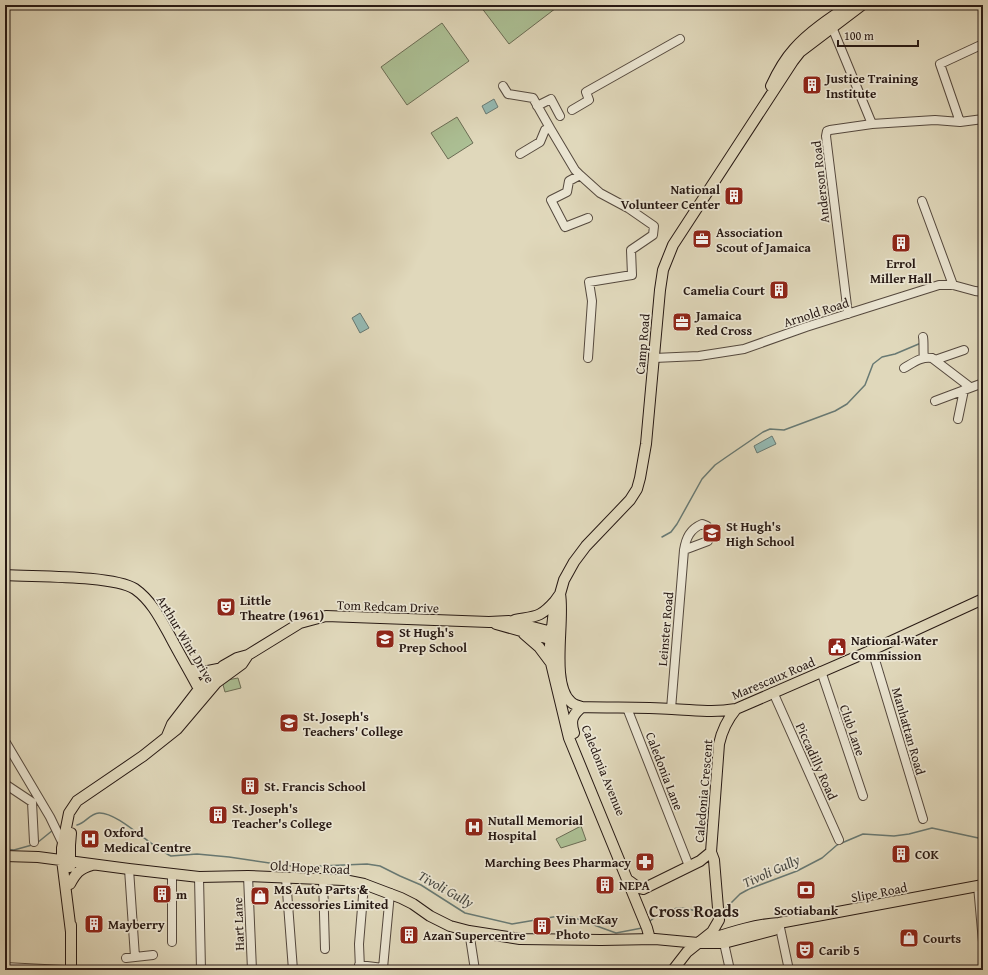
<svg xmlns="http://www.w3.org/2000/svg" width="988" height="975" viewBox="0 0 988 975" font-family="'Gentium Book Plus',serif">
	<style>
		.green { fill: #acc095; stroke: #6a6c54 }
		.water { fill: #94b9b2; stroke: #687973 }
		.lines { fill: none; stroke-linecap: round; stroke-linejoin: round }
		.stream { stroke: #687973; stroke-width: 1.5 }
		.minor-casing { stroke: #55493e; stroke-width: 10 }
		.major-casing { stroke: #271914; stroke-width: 12 }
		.minor { stroke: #ebe6d3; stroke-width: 8 }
		.major { stroke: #e0d8bb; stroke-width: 10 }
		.labels { text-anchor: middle; stroke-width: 3.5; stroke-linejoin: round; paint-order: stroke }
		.poi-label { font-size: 13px; font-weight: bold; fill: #271914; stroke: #ebe6d3; text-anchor: start }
		.street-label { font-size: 13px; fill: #271914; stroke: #ebe6d3 }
		.water-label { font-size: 14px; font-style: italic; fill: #484943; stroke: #ebe6d3 }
		.district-label { font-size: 17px; font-weight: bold; fill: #271914; stroke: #ebe6d3 }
	</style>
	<rect width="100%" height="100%" fill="#e0d8bb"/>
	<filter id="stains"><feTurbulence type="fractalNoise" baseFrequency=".005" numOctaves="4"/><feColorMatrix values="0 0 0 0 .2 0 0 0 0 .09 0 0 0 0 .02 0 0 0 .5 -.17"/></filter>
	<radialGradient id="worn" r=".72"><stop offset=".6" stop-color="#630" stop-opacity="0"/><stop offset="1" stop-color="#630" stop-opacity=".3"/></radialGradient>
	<path class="green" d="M483,5H560L509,44L481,7Z
		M442,23L469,61L407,105L381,67Z
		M457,117L473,143L448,159L431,133Z
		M238,678L241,688L225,692L222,681Z
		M581,826L586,840L561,848L556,839Z"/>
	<path class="water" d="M494,99L498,107L486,114L482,106Z
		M360,313L369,328L360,333L352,318Z
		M772,436L776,444L757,453L754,446Z"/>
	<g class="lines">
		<path class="stream" d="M662,537L671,532L677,524L702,479L715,465L725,458L763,432L770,429L784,430L835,411L847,404L865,385L873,364L882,357L895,354L921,343
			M77,825C86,823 89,814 99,813C118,812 151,847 171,856L197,854L229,857L297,867L367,864L380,866L400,876L421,885L465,913L512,924L559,916L572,917L616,933L642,928
			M37,843L53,830
			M5,849L14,850L32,845
			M722,910L726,908L740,894L749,889L797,871L822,858L837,845L863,834L894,836L909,834L932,828L983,839
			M649,922C655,916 673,907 681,908C691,908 702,915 715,914"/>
		<g class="minor-casing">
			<path id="minor" d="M832,27L872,124
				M503,86L508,94L533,98L550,128
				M537,106L551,99L560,116
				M572,110L589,100L586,92L680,39
				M960,122L940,64L983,44
				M520,154L540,142L545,130L550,128L575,170L580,175
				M922,201L953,285
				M848,314L826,136L827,131L830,130L872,124L935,120L960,122L983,119
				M923,337C924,341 923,353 924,358
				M588,358L592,301L589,282L632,275L631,250L653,235L654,226L628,208L600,193L580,175L569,181L567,192L551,200L565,227L588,218
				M654,358L699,356L744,349L806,327L939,285H953L975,291L983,292
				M935,360L964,350
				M904,368C913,363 922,356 932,358L970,387
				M935,401L983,383
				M958,419L964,390
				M872,650L923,819
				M821,671L863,796
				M773,692L839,840
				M627,708L689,866
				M671,709L684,550C686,538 690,529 702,524L707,526L710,536L708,541L684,550
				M5,741L50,817L63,844
				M5,784L32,802L34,842
				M129,869L135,957
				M248,876L252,970
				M199,877L201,970
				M286,878L293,970
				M323,879L325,949
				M978,886L983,942
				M779,923L789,970
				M469,931L475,970
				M172,942V874
				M724,943L730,970
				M126,958L153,955
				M359,965L383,968L390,893
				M5,967L64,970
				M360,969L359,944L364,884"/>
		</g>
		<g class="major-casing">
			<path id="major" d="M771,86C777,73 784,60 794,49C809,32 830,18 850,5
				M5,575C35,577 112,575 135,589C152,601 161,620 171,638C180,655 190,672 199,689L204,693
				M560,594C565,620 550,684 571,702C574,705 578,706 582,707C612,708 642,707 672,709C696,710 712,713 736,709L872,650L983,599
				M515,620C536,616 540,618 555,601
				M496,624L546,638
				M524,634L539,647L551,663
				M188,669L203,672L218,669
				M574,733C570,721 572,715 582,707
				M167,736L172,724L199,689L223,666L237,658L248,655L300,623L326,616L489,622L509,621L556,633
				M5,856L38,857L129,869L199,877L248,876L344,880L364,884L401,898L413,904L430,916L450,926L469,931L520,939L601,940L655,939L698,943H724L774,930L779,923
				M70,867V845L71,833
				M628,880L639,888L643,889L700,861L711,852L719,744C722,730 727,720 736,709
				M70,884C76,873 79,869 92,865
				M71,925V970
				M71,932L62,860V848L69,813L77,801L143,756L177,729L216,683L242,664L248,655
				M650,939L647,928L569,738L551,663L550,645L555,601L560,594L564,580L574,562L586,546L630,500L637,489L640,478L646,444L660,290L663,270L673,245L793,61L800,52L862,5
				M707,940C729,933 756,924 779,923L983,885
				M673,970L687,952L712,932L719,920L714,860L711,852"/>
		</g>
		<use href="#minor" class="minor"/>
		<use href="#major" class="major"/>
	</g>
	<defs>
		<g id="building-square" transform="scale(1)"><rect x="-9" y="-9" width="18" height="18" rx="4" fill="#8f2418" stroke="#ebe6d3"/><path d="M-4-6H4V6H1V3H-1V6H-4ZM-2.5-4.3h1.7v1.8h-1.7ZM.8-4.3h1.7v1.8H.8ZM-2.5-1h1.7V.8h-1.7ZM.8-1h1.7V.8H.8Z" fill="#fff"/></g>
		<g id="office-square" transform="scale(1)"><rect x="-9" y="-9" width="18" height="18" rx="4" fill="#8f2418" stroke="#ebe6d3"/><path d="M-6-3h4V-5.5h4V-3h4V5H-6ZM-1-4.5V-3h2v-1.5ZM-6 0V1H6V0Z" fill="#fff"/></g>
		<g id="school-square" transform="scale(1)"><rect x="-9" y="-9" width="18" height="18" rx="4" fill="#8f2418" stroke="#ebe6d3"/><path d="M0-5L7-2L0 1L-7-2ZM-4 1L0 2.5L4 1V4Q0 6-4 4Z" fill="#fff"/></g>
		<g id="theatre-square" transform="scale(1)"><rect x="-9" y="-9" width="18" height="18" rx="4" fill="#8f2418" stroke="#ebe6d3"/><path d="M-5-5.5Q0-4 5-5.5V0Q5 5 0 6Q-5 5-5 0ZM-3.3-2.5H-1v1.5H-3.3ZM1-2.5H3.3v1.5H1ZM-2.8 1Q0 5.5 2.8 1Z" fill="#fff"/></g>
		<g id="civic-square" transform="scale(1)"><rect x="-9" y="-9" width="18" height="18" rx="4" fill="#8f2418" stroke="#ebe6d3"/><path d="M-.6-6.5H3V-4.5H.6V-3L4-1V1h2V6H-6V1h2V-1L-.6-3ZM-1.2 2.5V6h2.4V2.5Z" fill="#fff"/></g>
		<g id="hospital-square" transform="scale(1)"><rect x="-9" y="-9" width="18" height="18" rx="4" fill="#8f2418" stroke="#ebe6d3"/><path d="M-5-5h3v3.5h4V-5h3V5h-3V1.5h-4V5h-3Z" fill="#fff"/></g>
		<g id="pharmacy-square" transform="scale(1)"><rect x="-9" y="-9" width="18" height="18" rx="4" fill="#8f2418" stroke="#ebe6d3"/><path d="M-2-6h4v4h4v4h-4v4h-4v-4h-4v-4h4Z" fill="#fff"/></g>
		<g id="bank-square" transform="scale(1)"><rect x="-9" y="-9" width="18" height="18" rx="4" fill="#8f2418" stroke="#ebe6d3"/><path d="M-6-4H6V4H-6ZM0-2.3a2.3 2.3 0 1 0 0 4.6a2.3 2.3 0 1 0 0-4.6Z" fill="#fff"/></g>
		<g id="shop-square" transform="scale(1)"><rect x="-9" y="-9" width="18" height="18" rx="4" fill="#8f2418" stroke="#ebe6d3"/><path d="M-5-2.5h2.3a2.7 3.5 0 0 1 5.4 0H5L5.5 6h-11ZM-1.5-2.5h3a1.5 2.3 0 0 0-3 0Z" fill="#fff"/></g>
	</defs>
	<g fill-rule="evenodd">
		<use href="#building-square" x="812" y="85"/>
		<use href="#building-square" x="734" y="196"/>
		<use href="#office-square" x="702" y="239"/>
		<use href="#building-square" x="901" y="243"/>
		<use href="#building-square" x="779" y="290"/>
		<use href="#office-square" x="682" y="322"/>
		<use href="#school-square" x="712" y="533"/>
		<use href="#theatre-square" x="226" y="607"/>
		<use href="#school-square" x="385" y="639"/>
		<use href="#civic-square" x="837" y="647"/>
		<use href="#school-square" x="289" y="723"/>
		<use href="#building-square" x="250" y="786"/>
		<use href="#building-square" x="218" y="815"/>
		<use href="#hospital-square" x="474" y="827"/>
		<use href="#hospital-square" x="90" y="839"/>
		<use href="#building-square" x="901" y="854"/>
		<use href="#pharmacy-square" x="645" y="862"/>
		<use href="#building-square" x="605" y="885"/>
		<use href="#bank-square" x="806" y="890"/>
		<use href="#building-square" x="162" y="894"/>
		<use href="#shop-square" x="260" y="896"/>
		<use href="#building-square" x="94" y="924"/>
		<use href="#building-square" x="542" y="926"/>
		<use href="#building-square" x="409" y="935"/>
		<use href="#shop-square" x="909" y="938"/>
		<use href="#theatre-square" x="805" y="950"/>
	</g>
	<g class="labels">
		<g class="poi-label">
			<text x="826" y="83">Justice Training<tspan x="826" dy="15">Institute</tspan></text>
			<text x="720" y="194" text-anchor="end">National<tspan x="720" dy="15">Volunteer Center</tspan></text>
			<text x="716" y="237">Association<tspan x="716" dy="15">Scout of Jamaica</tspan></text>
			<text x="901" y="268" text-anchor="middle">Errol<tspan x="901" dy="15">Miller Hall</tspan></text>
			<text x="765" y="295" text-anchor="end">Camelia Court</text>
			<text x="696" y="320">Jamaica<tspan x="696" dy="15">Red Cross</tspan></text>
			<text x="726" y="531">St Hugh's<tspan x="726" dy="15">High School</tspan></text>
			<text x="240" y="605">Little<tspan x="240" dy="15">Theatre (1961)</tspan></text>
			<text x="399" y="637">St Hugh's<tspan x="399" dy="15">Prep School</tspan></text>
			<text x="851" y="645">National Water<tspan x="851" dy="15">Commission</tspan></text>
			<text x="303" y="721">St. Joseph's<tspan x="303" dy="15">Teachers' College</tspan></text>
			<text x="264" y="791">St. Francis School</text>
			<text x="232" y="813">St. Joseph's<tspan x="232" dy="15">Teacher's College</tspan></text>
			<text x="488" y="825">Nutall Memorial<tspan x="488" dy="15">Hospital</tspan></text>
			<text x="104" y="837">Oxford<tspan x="104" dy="15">Medical Centre</tspan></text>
			<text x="915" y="859">COK</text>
			<text x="631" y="867" text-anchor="end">Marching Bees Pharmacy</text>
			<text x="619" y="890">NEPA</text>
			<text x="274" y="894">MS Auto Parts &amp;<tspan x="274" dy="15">Accessories Limited</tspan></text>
			<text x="176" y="899">m</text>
			<text x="806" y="915" text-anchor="middle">Scotiabank</text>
			<text x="556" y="924">Vin McKay<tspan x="556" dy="15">Photo</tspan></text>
			<text x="108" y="929">Mayberry</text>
			<text x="423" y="940">Azan Supercentre</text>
			<text x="923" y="943">Courts</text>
			<text x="819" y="955">Carib 5</text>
		</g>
		<g class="street-label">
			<text transform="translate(820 182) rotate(-96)" y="5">Anderson Road</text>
			<text transform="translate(816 312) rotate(-18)" y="5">Arnold Road</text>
			<text transform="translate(642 344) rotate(-85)" y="5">Camp Road</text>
			<text transform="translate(388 606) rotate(2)" y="5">Tom Redcam Drive</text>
			<text transform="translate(665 629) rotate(-85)" y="5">Leinster Road</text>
			<text transform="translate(186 639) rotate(59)" y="5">Arthur Wint Drive</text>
			<text transform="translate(773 678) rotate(-23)" y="5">Marescaux Road</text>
			<text transform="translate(853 730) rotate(71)" y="5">Club Lane</text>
			<text transform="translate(909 731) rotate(74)" y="5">Manhattan Road</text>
			<text transform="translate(817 761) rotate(66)" y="5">Piccadilly Road</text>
			<text transform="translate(604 770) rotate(68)" y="5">Caledonia Avenue</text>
			<text transform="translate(665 771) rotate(69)" y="5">Caledonia Lane</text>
			<text transform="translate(703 791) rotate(-85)" y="5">Caledonia Crescent</text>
			<text transform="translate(310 867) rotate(3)" y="5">Old Hope Road</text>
			<text transform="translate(879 892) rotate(-11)" y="5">Slipe Road</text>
			<text transform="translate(238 924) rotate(-92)" y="5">Hart Lane</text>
		</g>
		<g class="water-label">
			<text transform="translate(771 871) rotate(-24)" y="5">Tivoli Gully</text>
			<text transform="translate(446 889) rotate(29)" y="5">Tivoli Gully</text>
		</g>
		<g class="district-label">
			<text x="694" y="917">Cross Roads</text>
		</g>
	</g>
	<rect width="988" height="975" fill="none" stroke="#e0d8bb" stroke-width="20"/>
	<rect x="6" y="6" width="976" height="963" fill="none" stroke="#271914" stroke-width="2"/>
	<rect x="10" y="10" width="968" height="955" fill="none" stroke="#271914"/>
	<path d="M838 40v6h80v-6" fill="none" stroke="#271914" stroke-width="2"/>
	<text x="844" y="40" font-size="12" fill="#271914" stroke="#ebe6d3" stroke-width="3" paint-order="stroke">100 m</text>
	<rect width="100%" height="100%" filter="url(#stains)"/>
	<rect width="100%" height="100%" fill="url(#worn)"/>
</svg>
